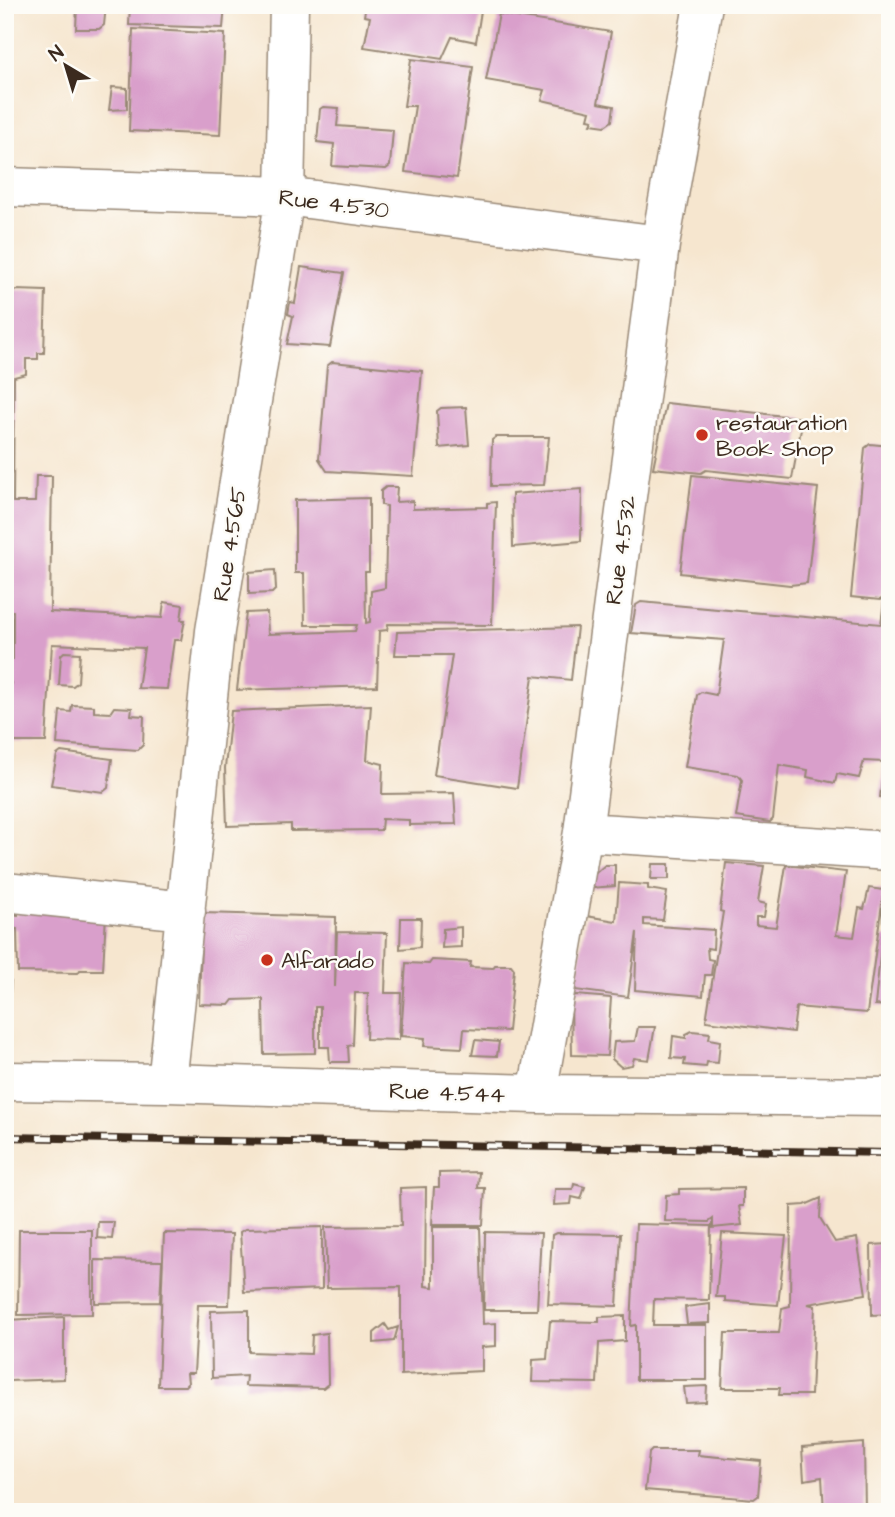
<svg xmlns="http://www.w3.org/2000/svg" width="895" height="1517" viewBox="0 0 895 1517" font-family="'Architects Daughter',sans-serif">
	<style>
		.building { fill: #d99fcb }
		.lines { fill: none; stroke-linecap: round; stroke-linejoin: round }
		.minor-casing { stroke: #988876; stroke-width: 41 }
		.minor { stroke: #fff; stroke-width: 38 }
		.rail-casing { stroke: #3b2a1e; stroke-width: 8 }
		.rail { stroke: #fdfcf7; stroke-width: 5; stroke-dasharray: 16; stroke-linecap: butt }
		.poi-dot { fill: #c8321e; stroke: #fdfcf7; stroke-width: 2.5 }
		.labels { text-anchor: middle; stroke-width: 5; stroke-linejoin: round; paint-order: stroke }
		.street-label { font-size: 23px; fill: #3b2a1e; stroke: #fdfcf7 }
		.poi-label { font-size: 23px; fill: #3b2a1e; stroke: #fdfcf7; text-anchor: start }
	</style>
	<rect width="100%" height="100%" fill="#fdfcf7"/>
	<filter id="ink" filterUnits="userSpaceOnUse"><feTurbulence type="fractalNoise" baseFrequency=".0143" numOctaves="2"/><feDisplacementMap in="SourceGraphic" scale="14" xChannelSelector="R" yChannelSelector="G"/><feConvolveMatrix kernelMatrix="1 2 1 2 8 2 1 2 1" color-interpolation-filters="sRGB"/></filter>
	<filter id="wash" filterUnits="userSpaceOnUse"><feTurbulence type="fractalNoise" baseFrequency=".00686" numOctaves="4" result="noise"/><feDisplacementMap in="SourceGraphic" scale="28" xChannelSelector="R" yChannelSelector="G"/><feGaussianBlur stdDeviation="1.57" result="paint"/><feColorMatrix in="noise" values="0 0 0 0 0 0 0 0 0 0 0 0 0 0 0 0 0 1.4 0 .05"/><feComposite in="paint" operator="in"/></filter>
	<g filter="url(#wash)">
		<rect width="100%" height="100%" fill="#f6e6cf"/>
		<g id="blocks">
			<path class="building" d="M77,5H106L104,25L99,29H76Z
				M130,5H225L223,28L129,25Z
				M366,5H482L476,42L452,37L442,59L364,47L370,17L364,16Z
				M499,14L611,32L598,103L614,106L612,121L605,126L591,124L593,120L588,119L590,111L542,100L545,90L486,80Z
				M133,29L225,34L220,135L129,131Z
				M411,59L473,67L457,178L405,172L415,106H404Z
				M112,87L127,88V109L109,110Z
				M323,107L339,108L337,126L393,130L390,166L386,169L332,166L334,144L317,142L320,109Z
				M301,267L344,273L330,347L287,344L293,316L288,314L290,302L295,303Z
				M16,290L46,291L44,353H38V359H26V374L14,377L13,502H35L36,476H52L50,612L162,618L164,602L183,605L181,620H185L181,640H174L167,689L138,688L144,648L52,644L46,742H7L11,683L5,684V659H13V611H9L11,592H5V578H11V574H5V344L11,343L12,293Z
				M332,362L422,371L413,476L327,471L319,459L327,366Z
				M666,403L803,418L792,479L706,470L701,473L653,468Z
				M466,407L469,445L439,448L437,411L441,408Z
				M496,437H549L544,485L491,486L492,440Z
				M870,444L890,446V540L884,597L880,600L851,597L865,448Z
				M692,475L818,488L807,583L790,585L680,573Z
				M386,487H397L396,502L413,501V509L487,507V503L496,502L492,625L388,624L387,630L379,631L377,686L237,690L246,613L267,612L268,634L355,631L357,625H305L304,573H295V500L369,498V572H365L366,623L370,622L371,591L385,588L387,506L381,505V491Z
				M582,489L581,541L513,547L512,494Z
				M275,570L276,589L272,593L249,594V572Z
				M890,596V798L880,797L884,762L864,761L859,778L837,774L835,783L807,777L808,770L779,765L773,819L770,822L736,817L742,780L738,775L685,767L697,695L701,692L716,695L724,640L631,633L636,605L641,602L881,624L884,601Z
				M577,627L571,680L533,676L517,788L434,775L452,655H395L397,632Z
				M64,652L80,653L78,682L73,686L59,685L61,655Z
				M72,705L94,706V712L110,713L114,707L132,708L131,715L144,716L143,745L138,750L57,744L60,711L71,712Z
				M371,705L367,760L383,764L382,794L454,793L456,824L409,825V820L382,819L381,830L291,831V824L227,826L225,768L231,711Z
				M61,752L112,759L108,788L103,792L51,785L57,755Z
				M726,863L764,866L758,902L766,904L764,917H756V925L776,927L786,865L846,872L836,935L854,937L859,908L864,909L869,888L884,890L882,902L890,899V921H883L882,903L867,1013L796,1007L793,1032L706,1021L723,912L720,911Z
				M652,864H669V879H651Z
				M605,865H615V886L590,888L591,877Z
				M619,883L648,885V889L667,892L663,920L644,919V925L714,930L713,949L707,948L708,959L713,960L711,975H705L703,996L635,990L637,932L628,997L575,990L586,916L616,921Z
				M18,911L106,914L103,970H80L78,973L18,972L17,929L5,928V915H18Z
				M202,913L336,917L335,987L337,932L387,933L385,993H401L399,1040L366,1039L368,993H355L353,1045L348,1046L349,1062H330L329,1047H320V1007H315V1053L264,1054L263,999L233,1000L229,1005L199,1004Z
				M401,918H421L420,947L400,949Z
				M461,927V947L442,948L443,929Z
				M882,936L890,937V1006L875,1005Z
				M432,960L471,962L470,967L493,968L495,965H511L514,969L508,1031L464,1029L462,1048L424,1046L425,1038L401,1036L406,963L429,964Z
				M5,981H11L7,1032H5Z
				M576,995L611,998L607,1056L572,1055L571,997Z
				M638,1027H655L649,1060L634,1058L632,1065L621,1067L612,1059L614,1042L635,1041Z
				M692,1031L710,1033L709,1039L720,1041L718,1063L707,1062L706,1067L684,1065L685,1059L671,1058L673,1036L686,1038V1034Z
				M475,1040L499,1042L497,1056L472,1055Z
				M479,1172L478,1188H485L483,1225H432L434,1187H439V1173Z
				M574,1184L585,1187L581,1199L572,1197L571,1204L554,1205L555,1189H573Z
				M426,1187L425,1286L433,1287V1227H480L483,1324L496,1323V1346L482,1347V1371L401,1375V1287L327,1288L325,1227L401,1226L400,1188Z
				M743,1188V1206H739L742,1225L713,1228V1219L709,1222L665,1221L666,1195L679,1194V1189Z
				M821,1198L820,1218L835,1242L857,1238L866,1294L808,1304L815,1306L811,1395H779L780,1388H722L725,1333H779L782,1308L790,1306L791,1206L805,1205Z
				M98,1222H114L112,1239L97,1238Z
				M636,1224L711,1226L709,1300L654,1299L653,1325H707V1380H636V1325L631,1326Z
				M322,1227V1289L244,1292L240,1232L245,1229Z
				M5,1230H11L7,1270H5Z
				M19,1230H92V1314L18,1315Z
				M485,1232L541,1233L537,1310H484Z
				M164,1233L232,1234L229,1305H198L194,1373H187L188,1383L185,1386H158Z
				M556,1233L621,1234L617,1306L548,1304L552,1235Z
				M722,1233L786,1236L778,1305L725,1301V1297H716Z
				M890,1244V1314L872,1315L871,1245Z
				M95,1260L162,1261L160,1302L95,1303Z
				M710,1304V1323L687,1324L685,1307Z
				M249,1310V1352L311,1354L312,1335L327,1333L328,1384L323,1388L245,1386L246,1376L212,1378L211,1311Z
				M625,1316V1341L599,1343L597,1383L532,1382L533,1360L547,1359L550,1321L599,1322V1317Z
				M64,1317V1379L9,1381L8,1320Z
				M385,1324L389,1330L398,1327L394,1341L374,1343V1333Z
				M707,1386L706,1402L686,1403L684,1387Z
				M864,1443L865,1511L824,1512L822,1477L804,1480L802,1448Z
				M652,1450H699L698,1455L761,1461L758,1496L754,1499L645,1490L649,1453Z
				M713,1507H746L747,1512H709Z"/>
		</g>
	</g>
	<g filter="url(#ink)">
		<use href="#blocks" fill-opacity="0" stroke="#988876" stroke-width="2"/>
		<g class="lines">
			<g class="minor-casing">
				<path id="minor" d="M5,187L285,196L660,245
					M583,832L890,851
					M5,892L186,911
					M5,1081L167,1083L537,1094L890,1097
					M167,1083L215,631L285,196L289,5
					M537,1094L583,832L660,245L703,5"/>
			</g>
			<use href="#minor" class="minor"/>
			<g class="rail-casing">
				<path id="rail" d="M5,1137L890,1153"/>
			</g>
			<use href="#rail" class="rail"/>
		</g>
	</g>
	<g class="poi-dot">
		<circle cx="702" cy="435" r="7"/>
		<circle cx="267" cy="960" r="7"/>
	</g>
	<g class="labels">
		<g class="street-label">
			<text transform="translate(334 203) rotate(7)" y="8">Rue 4.530</text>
			<text transform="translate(229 544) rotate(-81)" y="8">Rue 4.565</text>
			<text transform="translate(620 550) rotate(-82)" y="8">Rue 4.532</text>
			<text transform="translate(447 1092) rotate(2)" y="8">Rue 4.544</text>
		</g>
		<g class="poi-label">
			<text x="716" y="430">restauration<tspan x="716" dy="26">Book Shop</tspan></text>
			<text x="281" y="968">Alfarado</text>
		</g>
	</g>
	<rect width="895" height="1517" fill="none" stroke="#fdfcf7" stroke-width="28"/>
	<g transform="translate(66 66) rotate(322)" stroke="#fdfcf7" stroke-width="5" paint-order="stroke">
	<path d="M0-5L12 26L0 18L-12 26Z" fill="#3b2a1e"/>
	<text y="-10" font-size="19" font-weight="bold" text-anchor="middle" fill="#3b2a1e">N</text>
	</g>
</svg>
